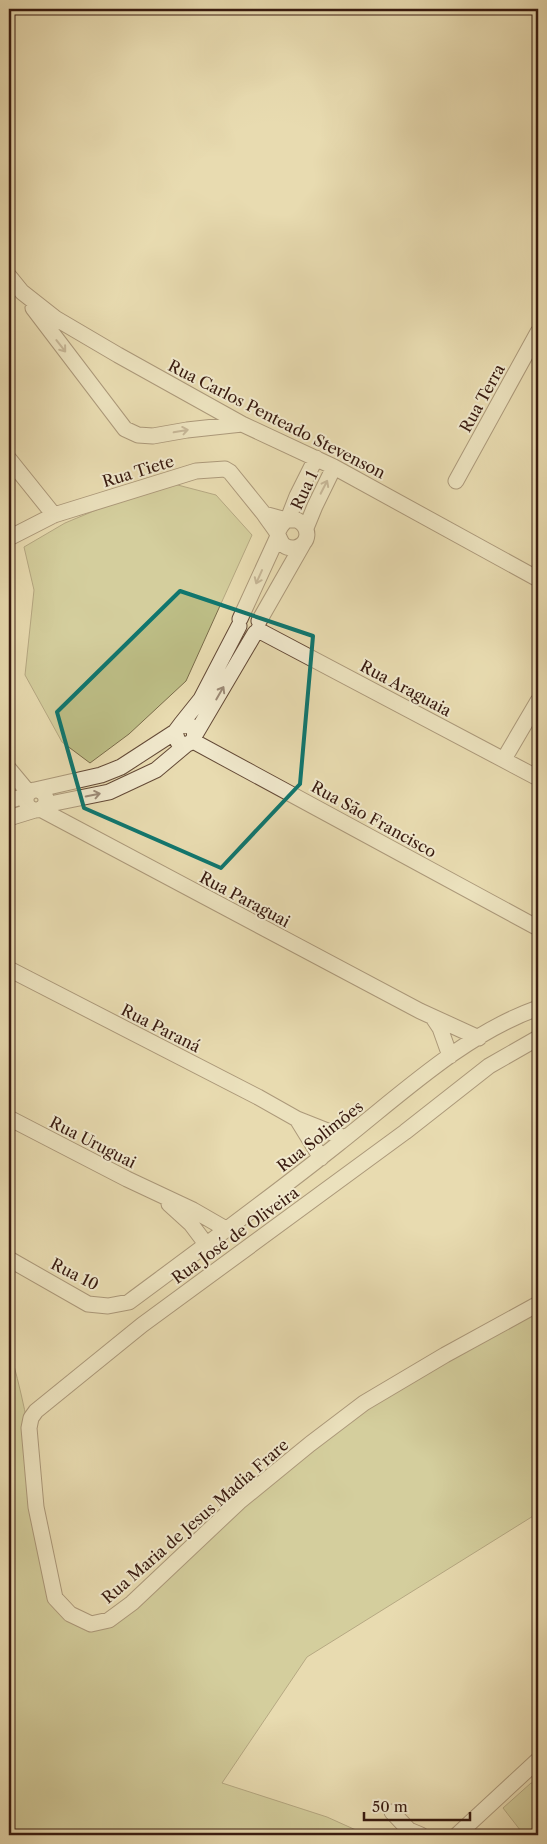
<svg xmlns="http://www.w3.org/2000/svg" width="547" height="1844" viewBox="0 0 547 1844" font-family="'Libre Caslon Text',serif">
	<style>
		.green { fill: #bdbe86; stroke: #7a6c4a }
		.lines { fill: none; stroke-linecap: round; stroke-linejoin: round }
		.minor-casing { stroke: #644a37; stroke-width: 17 }
		.minor { stroke: #f0e8cc; stroke-width: 15 }
		.oneway { stroke: #9d8b77 }
		.marked { fill: none; stroke: #0f766e; stroke-width: 4; stroke-linejoin: round }
		.labels { text-anchor: middle; stroke-width: 4; stroke-linejoin: round; paint-order: stroke }
		.street-label { font-size: 16px; fill: #381a0f; stroke: #f0e8cc }
	</style>
	<rect width="100%" height="100%" fill="#e8dbb0"/>
	<filter id="stains"><feTurbulence type="fractalNoise" baseFrequency=".004" numOctaves="4"/><feColorMatrix values="0 0 0 0 .2 0 0 0 0 .09 0 0 0 0 .02 0 0 0 .5 -.17"/></filter>
	<radialGradient id="worn" r=".72"><stop offset=".6" stop-color="#630" stop-opacity="0"/><stop offset="1" stop-color="#630" stop-opacity=".3"/></radialGradient>
	<path class="green" d="M170,483L216,495L252,535L186,681L129,734L90,763L62,742L25,675L34,590L24,547L65,523L113,503Z
		M538,1304V1513L307,1657L222,1783L327,1817L367,1835H9V1348C33,1429 42,1514 55,1598L70,1614L109,1620L310,1444Z
		M531,1783H538V1835H524L503,1808Z"/>
	<g class="lines">
		<g class="minor-casing">
			<path id="minor" d="M9,276L22,292L55,318L118,355L242,424L334,467L538,579
				M33,308L125,429L138,435L153,436L187,430L242,424
				M9,459L54,515
				M456,481L538,332
				M288,519L297,496L316,458
				M306,528L315,506L334,467
				M277,533L281,526L286,520H297C311,527 310,544 295,548C281,549 281,540 276,531C272,525 268,520 264,514L286,520
				M9,538L54,515L196,471L225,469L230,472L264,514
				M240,619L278,536
				M259,621L303,544
				M258,630L538,778
				M181,724L201,699L239,626
				M195,735L255,633
				M193,741L538,928
				M504,759L538,701
				M9,769L29,793
				M26 800a10 10 0 1 1 20 0a10 10 0 1 1-20 0Z
				M35,790L101,775L121,767L175,732L181,724L191,726C200,737 190,749 178,742L175,732
				M9,801L27,795
				M45,805L109,792L156,770L187,744
				M40,809L420,1011L479,1038
				M9,818L35,810
				M9,969L258,1097L297,1119L345,1138
				M434,1019L440,1028L450,1056
				M538,1038L489,1066L405,1132L142,1325L36,1411L31,1418L29,1428L36,1507L55,1598L70,1614L91,1624L109,1620L132,1603L239,1502L310,1444L364,1403L445,1355L538,1304
				M9,1118L127,1179L193,1210L226,1229
				M297,1119L321,1158
				M169,1204L191,1224L206,1244
				M9,1259L88,1304L108,1306L129,1302C199,1250 270,1198 338,1144C399,1096 464,1034 538,1008
				M392,1812L409,1830L421,1835
				M457,1835L538,1760"/>
		</g>
		<use href="#minor" class="minor"/>
	</g>
	<defs><path id="oneway-shaft" d="M-6 0H5M1.5-3L5.5 0L1.5 3" fill="none" stroke-width="1.6" stroke-linecap="round" stroke-linejoin="round" transform="scale(1.25)"/></defs>
	<g class="oneway">
		<use href="#oneway-shaft" transform="translate(61 346) rotate(52)"/>
		<use href="#oneway-shaft" transform="translate(181 431) rotate(-10)"/>
		<use href="#oneway-shaft" transform="translate(324 487) rotate(-63)"/>
		<use href="#oneway-shaft" transform="translate(259 577) rotate(114)"/>
		<use href="#oneway-shaft" transform="translate(220 693) rotate(-60)"/>
		<use href="#oneway-shaft" transform="translate(93 795) rotate(-11)"/>
	</g>
	<path d="M0 0H547V1844H0ZM180,591L313,636L300,784L221,868L84,808L57,712Z" fill="#e8dbb0" fill-opacity=".55" fill-rule="evenodd"/>
	<path class="marked" d="M180,591L313,636L300,784L221,868L84,808L57,712Z"/>
	<g class="labels">
		<g class="street-label">
			<text transform="translate(482 398) rotate(-61)" y="6">Rua Terra</text>
			<text transform="translate(277 419) rotate(27)" y="6">Rua Carlos Penteado Stevenson</text>
			<text transform="translate(138 471) rotate(-17)" y="6">Rua Tiete</text>
			<text transform="translate(304 490) rotate(-65)" y="6">Rua 1</text>
			<text transform="translate(406 688) rotate(28)" y="6">Rua Araguaia</text>
			<text transform="translate(374 819) rotate(29)" y="6">Rua São Francisco</text>
			<text transform="translate(245 899) rotate(28)" y="6">Rua Paraguai</text>
			<text transform="translate(161 1028) rotate(27)" y="6">Rua Paraná</text>
			<text transform="translate(320 1136) rotate(-38)" y="6">Rua Solimões</text>
			<text transform="translate(93 1142) rotate(27)" y="6">Rua Uruguai</text>
			<text transform="translate(235 1235) rotate(-36)" y="6">Rua José de Oliveira</text>
			<text transform="translate(75 1274) rotate(27)" y="6">Rua 10</text>
			<text transform="translate(195 1521) rotate(-41)" y="6">Rua Maria de Jesus Madia Frare</text>
		</g>
	</g>
	<rect width="547" height="1844" fill="none" stroke="#e8dbb0" stroke-width="30"/>
	<rect x="10" y="10" width="527" height="1824" fill="none" stroke="#381a0f" stroke-width="2.5"/>
	<rect x="15" y="15" width="517" height="1814" fill="none" stroke="#381a0f"/>
	<path d="M364 1812v8h106v-8" fill="none" stroke="#381a0f" stroke-width="2.5"/>
	<text x="372" y="1812" font-size="15" fill="#381a0f" stroke="#f0e8cc" stroke-width="4" paint-order="stroke">50 m</text>
	<rect width="100%" height="100%" filter="url(#stains)"/>
	<rect width="100%" height="100%" fill="url(#worn)"/>
</svg>
